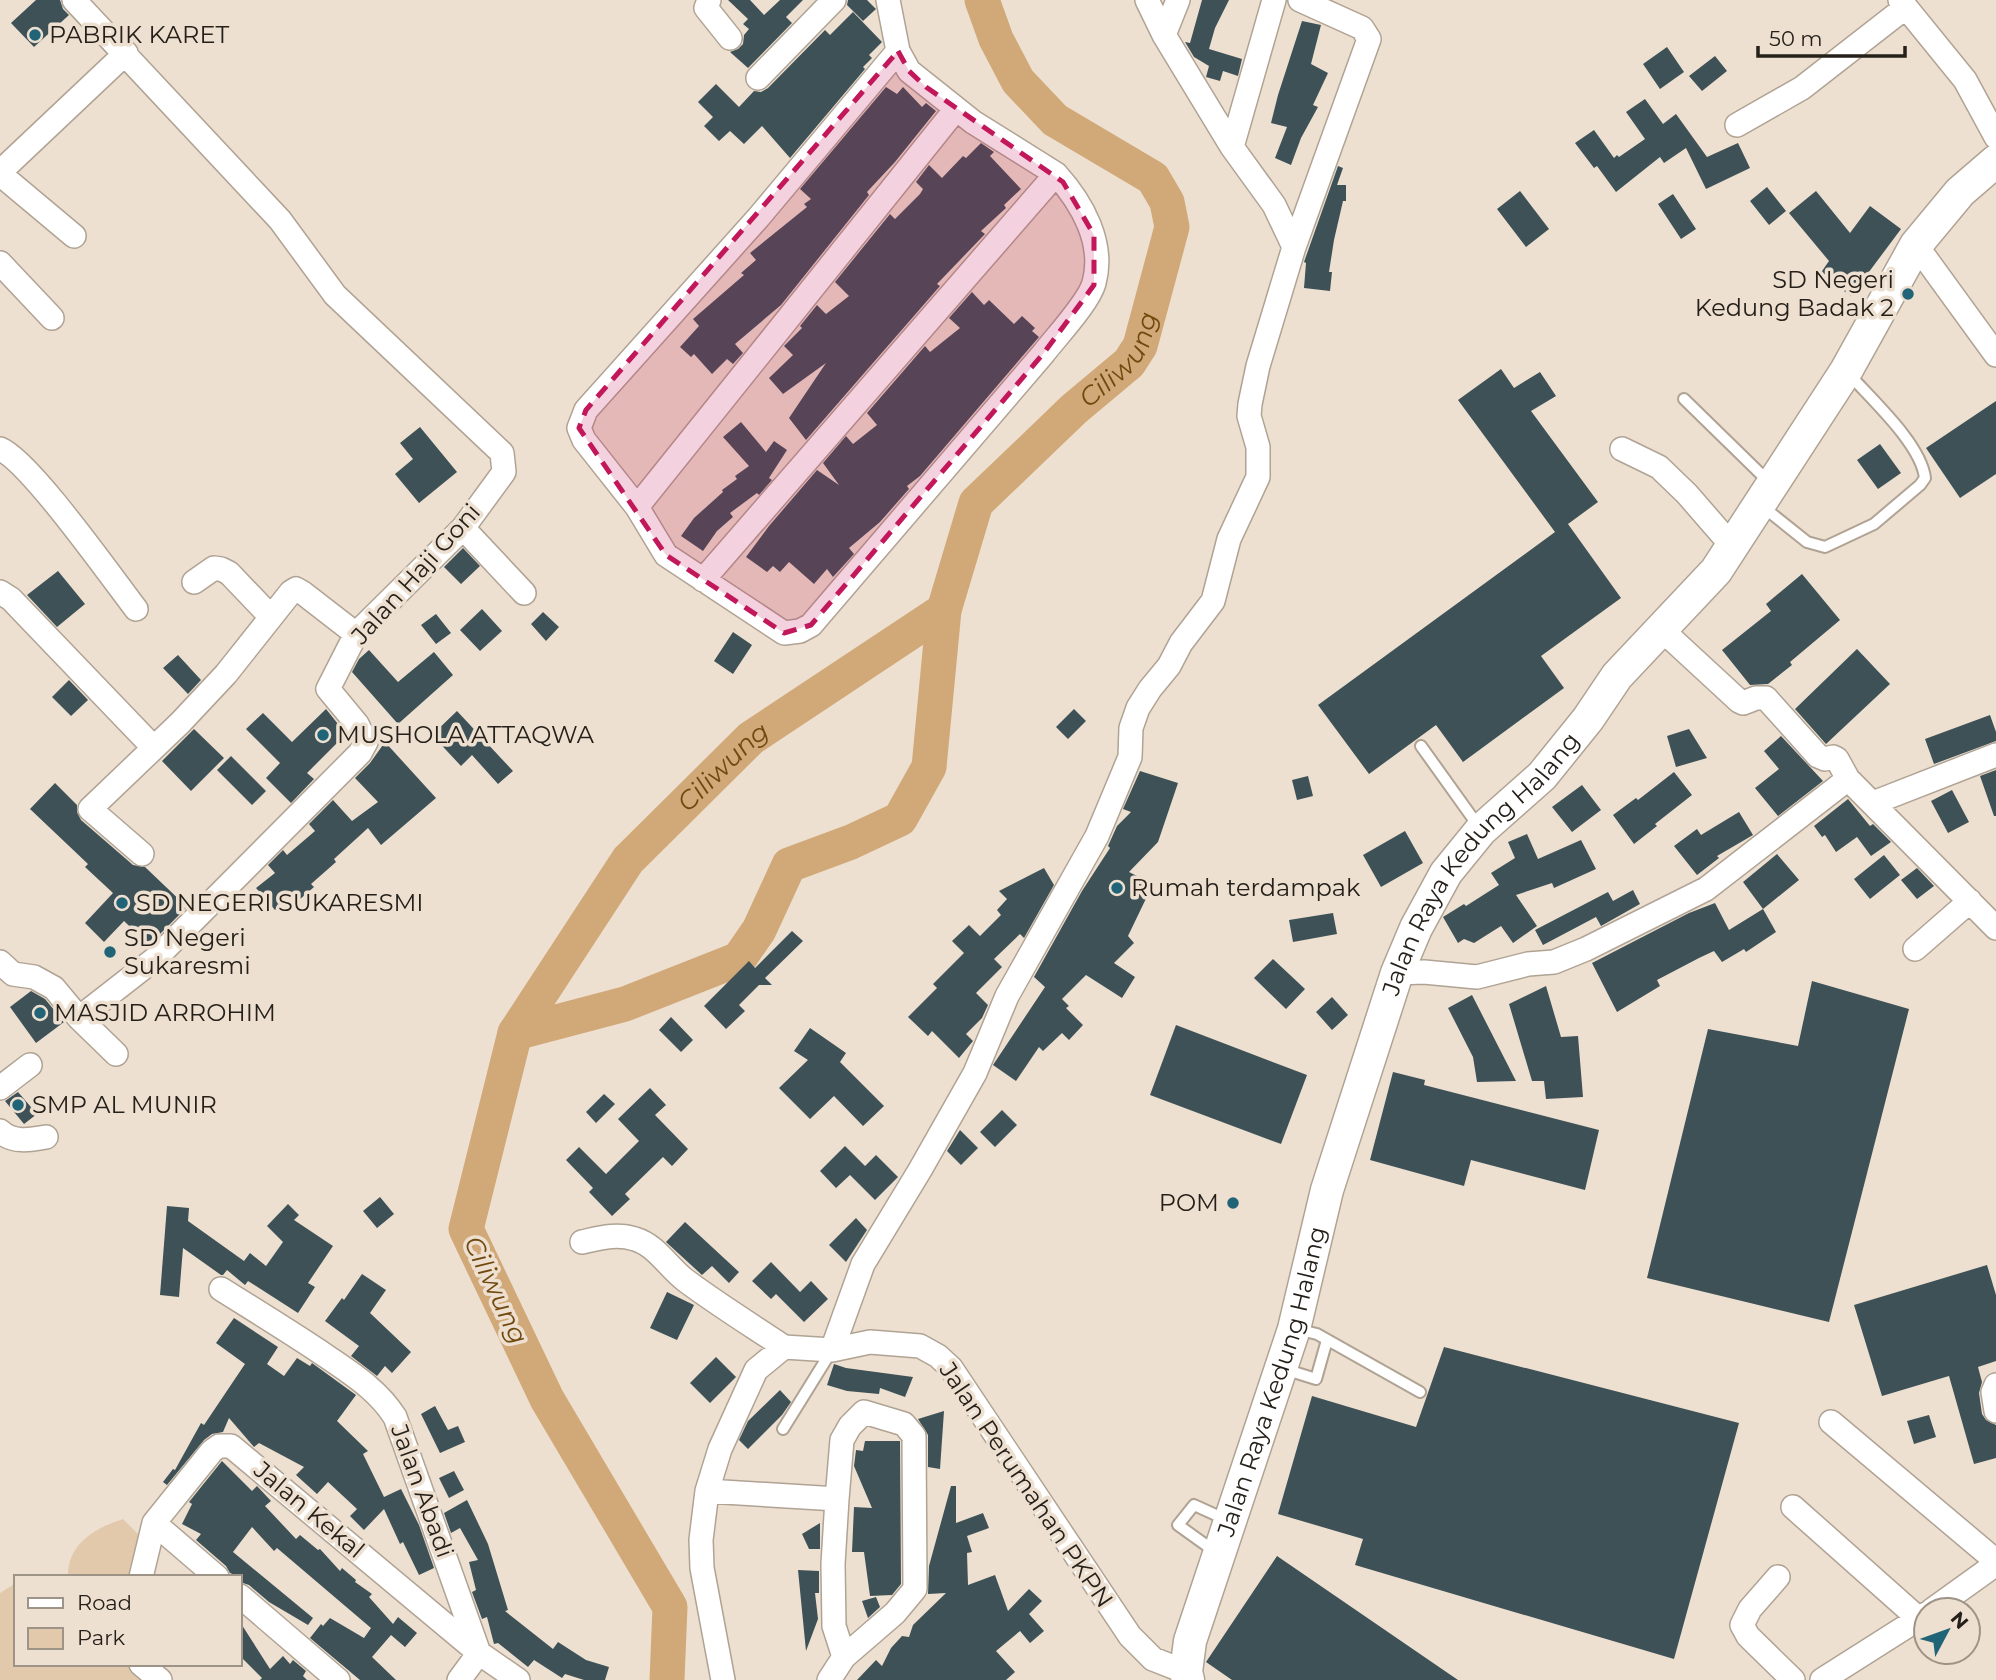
<svg xmlns="http://www.w3.org/2000/svg" width="1996" height="1680" viewBox="0 0 1996 1680" font-family="Montserrat,sans-serif">
	<style>
		.green { fill: #e3c9ab }
		.lines { fill: none; stroke-linecap: round; stroke-linejoin: round }
		.river { stroke: #d1a979; stroke-width: 35 }
		.building { fill: #3d5157 }
		.lane-casing { stroke: #b0a394; stroke-width: 14 }
		.street-casing { stroke: #b0a394; stroke-width: 26 }
		.secondary-casing { stroke: #b0a394; stroke-width: 35 }
		.lane { stroke: #fff; stroke-width: 10 }
		.street { stroke: #fff; stroke-width: 23 }
		.secondary { stroke: #fff; stroke-width: 32 }
		.marked { fill: #c2185b; fill-opacity: 0.2; stroke: #c2185b; stroke-width: 5; stroke-dasharray: 14 9; stroke-linejoin: round }
		.poi-dot { fill: #216477; stroke: #eee0d0; stroke-width: 2.5 }
		.labels { text-anchor: middle; stroke-width: 7; stroke-linejoin: round; paint-order: stroke }
		.poi-label { font-size: 24px; fill: #25201a; stroke: #eee0d0; text-anchor: start }
		.street-label { font-size: 24px; fill: #25201a; stroke: #eee0d0 }
		.water-label { font-size: 26px; font-style: italic; fill: #71490f; stroke: #eee0d0 }
	</style>
	<rect width="100%" height="100%" fill="#eee0d0"/>
	<path class="green" d="M123,1519L138,1534L149,1577H68C67,1544 95,1528 123,1519Z
		M16,1583V1664H155L153,1680H0V1593Z"/>
	<g class="lines">
		<g class="river">
			<path d="M515,1033L625,1004L739,959L759,930L789,865L851,842L900,819L929,767L944,610"/>
			<path id="s1" d="M667,1680L670,1607L547,1399L466,1229L515,1033L628,860L751,738L944,610L976,503L1074,409L1129,363L1140,346L1172,227L1167,202L1153,178L1055,120L1018,81L996,39L982,0"/>
		</g>
	</g>
	<path class="building" d="M36,0H60L63,9L69,15L34,47L11,23Z
		M728,0H750L764,15L780,0H803L786,17L792,23L748,68L730,52L738,49L743,44L744,35L749,29L743,24L748,19Z
		M848,0H867L876,9L863,21L847,5Z
		M1202,0H1229L1215,28L1209,49L1242,59L1238,76L1223,71L1220,81L1206,77L1209,66L1194,57L1185,42L1190,43Z
		M853,12L882,42L869,55L872,58L863,67L865,69L790,158L762,126L744,144L730,131L719,141L704,126L713,117L698,102L716,84L739,107L754,91L761,92L768,88L825,30L830,35Z
		M1302,21L1321,25L1311,64L1328,73L1313,105L1318,107L1301,138L1291,165L1275,158L1287,127L1271,123L1278,95Z
		M1667,47L1684,72L1660,89L1643,64Z
		M1715,56L1727,71L1702,91L1689,76Z
		M886,87L897,94L903,87L922,107L926,103L936,111L895,162L867,192L869,195L781,305L735,344L743,353L733,364L727,359L712,374L694,354L691,357L680,347L699,326L693,319L744,275L741,273L756,260L750,253L807,207L804,204L811,199L800,189Z
		M1645,99L1663,124L1676,114L1707,157L1738,143L1750,168L1706,189L1686,148L1664,163L1660,157L1616,192L1597,166L1594,168L1575,143L1594,130L1614,158L1617,155L1619,157L1645,139L1626,112Z
		M981,143L994,152L990,156L1021,189L1004,205L1006,208L981,231L985,234L937,284L940,286L806,440L789,418L826,363L783,394L769,378L793,355L784,346L802,328L800,326L817,305L826,314L849,296L835,282L890,214L895,219L920,194L923,189L916,182L929,165L942,178L963,156L966,158Z
		M1338,166L1343,168L1337,185H1346V201H1343L1334,240L1329,272H1332L1330,291L1304,288L1306,263L1304,262Z
		M1767,187L1786,211L1769,225L1750,201Z
		M1520,191L1549,229L1526,247L1497,209Z
		M1816,191L1850,233L1870,206L1901,229L1851,296L1820,274L1829,261L1789,213Z
		M1673,194L1696,229L1681,239L1658,204Z
		M972,292L984,305L989,300L1014,324L1022,316L1035,328L1032,331L1039,337L920,476L907,486L909,489L880,522L849,548L854,554L833,577L827,569L814,584L789,562L780,572L773,566L767,572L746,557L769,526L817,470L839,485L823,463L846,436L853,444L877,425L867,413L925,346L930,352L960,328L949,318Z
		M1501,369L1514,388L1540,372L1556,396L1531,411L1598,502L1568,524L1621,598L1541,656L1564,688L1463,762L1436,725L1369,774L1318,705L1555,532L1458,400Z
		M1996,401V474L1960,498L1926,448Z
		M741,422L766,452L774,441L787,450L769,478L772,480L759,495L757,493L730,513L733,517L717,531L703,551L681,536L694,518L723,492L722,490L737,479L735,476L749,466L723,437Z
		M420,427L457,472L419,503L395,474L413,459L400,443Z
		M1880,444L1901,473L1878,489L1857,460Z
		M463,548L480,566L461,584L444,567Z
		M58,571L85,604L57,627L27,595Z
		M1802,574L1840,620L1790,662L1792,665L1768,684L1750,685L1722,650L1771,611L1766,604Z
		M482,609L502,631L480,651L460,630Z
		M543,612L559,627L546,641L531,624Z
		M436,614L451,633L436,644L421,625Z
		M733,632L752,645L733,674L714,661Z
		M1857,649L1890,684L1826,744L1795,709Z
		M369,650L398,682L434,652L453,675L398,724L352,672L359,659Z
		M178,655L201,680L188,694L163,668Z
		M69,680L88,700L71,716L52,697Z
		M326,709L346,734L307,773L314,779L291,803L266,778L280,763L246,729L263,713L292,742Z
		M1074,709L1086,721L1068,739L1056,727Z
		M457,711L513,771L498,784L472,755L461,766L432,735Z
		M1990,715L1996,732V741L1934,764L1925,739Z
		M194,729L224,758L191,791L162,761Z
		M1689,729L1707,758L1676,767L1667,736Z
		M1781,736L1823,781L1778,816L1755,788L1779,769L1764,751Z
		M385,742L436,798L381,845L368,828L334,859L336,862L311,884L314,887L298,901L292,895L275,910L256,888L275,873L268,865L283,850L287,855L315,831L309,824L333,800L352,821L378,802L355,778L370,763Z
		M231,756L266,791L252,805L217,770Z
		M1996,770V816H1994L1980,776Z
		M1140,771L1178,783L1158,842L1129,872L1153,884L1128,936L1134,943L1114,963L1135,977L1122,998L1086,975L1062,999L1069,1006L1066,1008L1083,1025L1069,1040L1062,1033L1043,1051L1039,1047L1016,1081L993,1065L1045,987L1034,977L1082,891L1110,848L1108,846L1117,826L1131,812L1123,809Z
		M1674,772L1692,795L1655,824L1657,826L1634,844L1613,815L1636,798L1638,800Z
		M1308,776L1313,796L1297,800L1292,780Z
		M55,783L77,805V812L81,820L133,865L145,867L187,907L149,945L124,921L104,942L85,923L113,893L85,867L88,864L30,809Z
		M1582,785L1601,810L1572,832L1552,807Z
		M1952,790L1969,822L1948,833L1931,801Z
		M1848,799L1870,826L1873,824L1891,842L1871,856L1857,837L1836,852L1825,835L1822,837L1814,826Z
		M1739,812L1753,835L1717,856L1719,858L1697,875L1674,846L1697,829L1701,835Z
		M1405,831L1423,863L1381,887L1363,855Z
		M1527,834L1538,859L1581,840L1596,869L1554,888L1552,883L1516,895L1537,926L1513,943L1501,926L1474,943L1464,939L1458,943L1443,917L1464,904L1466,906L1499,885L1491,873L1515,858L1508,842Z
		M1777,854L1799,880L1763,909L1743,882Z
		M1884,855L1900,875L1870,899L1854,879Z
		M1044,868L1054,885L1024,938L1020,934L994,959L1002,967L976,993L988,1005L982,1018L966,1034L973,1041L959,1058L932,1031L928,1036L908,1017L937,988L933,984L964,953L952,941L969,925L980,936L1001,915L997,910L1007,899L999,891Z
		M1917,868L1934,886L1917,899L1901,880Z
		M1633,890L1640,904L1601,926L1596,917L1543,945L1535,930L1608,892L1613,901Z
		M1715,903L1729,930L1763,909L1776,932L1746,952L1744,949L1722,962L1714,951L1699,958L1657,980L1660,986L1617,1012L1592,963L1689,913Z
		M1333,913L1337,934L1293,942L1289,920Z
		M792,931L803,941L765,978L772,985H759L739,1005L745,1011L726,1029L704,1006L749,961L755,968Z
		M1273,959L1305,989L1286,1009L1254,978Z
		M1812,981L1909,1009L1829,1322L1647,1278L1708,1029L1798,1046Z
		M1546,986L1561,1037L1578,1036L1583,1097L1546,1099L1544,1081H1532L1509,1004Z
		M31,991L45,999L64,1022L36,1043L10,1007Z
		M1472,995L1516,1081L1477,1082L1473,1057L1448,1008Z
		M1332,997L1348,1015L1332,1030L1316,1012Z
		M671,1017L693,1040L681,1052L659,1030Z
		M1176,1025L1307,1075L1281,1144L1150,1095Z
		M810,1028L846,1053L840,1062L884,1106L863,1126L834,1096L810,1119L779,1088L808,1060L794,1051Z
		M1393,1072L1425,1080L1424,1085L1599,1130L1585,1190L1471,1160L1464,1186L1370,1160Z
		M650,1088L666,1105L655,1115L688,1149L672,1166L663,1157L625,1194L630,1199L612,1216L589,1192L593,1188L566,1160L579,1147L606,1174L639,1141L618,1119Z
		M18,1092L37,1114L24,1124L5,1101Z
		M604,1094L615,1104L596,1123L586,1112Z
		M1002,1110L1017,1125L995,1147L980,1132Z
		M960,1130L978,1148L961,1165L947,1151Z
		M845,1146L865,1166L876,1155L898,1177L875,1200L850,1175L836,1188L820,1171Z
		M380,1197L394,1214L377,1228L363,1211Z
		M288,1204L299,1215L294,1220L333,1246L308,1283L315,1287L298,1313L248,1281L245,1285L227,1270L223,1275H221L183,1248L179,1297L160,1295L167,1206L189,1208L188,1221L244,1261L250,1253L266,1266L283,1242L267,1226Z
		M856,1218L867,1230L846,1262L829,1245Z
		M685,1222L739,1272L729,1283L712,1266L702,1275L666,1242Z
		M771,1262L800,1292L811,1281L828,1299L804,1322L776,1294L771,1299L752,1281Z
		M1987,1265L1996,1295V1361L1978,1367L1982,1382L1979,1393L1982,1414L1986,1420L1996,1425V1458L1974,1464L1949,1376L1882,1396L1854,1305Z
		M362,1274L386,1290L370,1313L411,1352L392,1373L385,1366L377,1376L351,1356L359,1346L325,1321L342,1298L344,1300Z
		M667,1292L694,1305L677,1340L650,1328Z
		M234,1318L278,1347L267,1364L284,1376L297,1358L310,1366L312,1363L356,1395L337,1421L368,1451L363,1454L384,1497L401,1489L419,1525L434,1568L419,1575L403,1542L400,1544L384,1509L364,1530L350,1516L357,1509L328,1482L317,1494L296,1475L304,1467L259,1443L254,1447L229,1418L223,1432L212,1434L204,1440L167,1485L163,1482L173,1469L175,1470L201,1423L204,1425L245,1364L216,1343Z
		M1444,1347L1739,1423L1674,1659L1355,1565L1363,1539L1278,1514L1312,1396L1416,1427Z
		M716,1357L736,1377L710,1403L690,1383Z
		M834,1364L846,1368L913,1377L905,1397L880,1388L879,1394L847,1391L827,1385Z
		M780,1390L791,1402L782,1415L748,1449L739,1440L748,1421Z
		M435,1406L448,1430L458,1426L465,1442L440,1453L421,1414Z
		M944,1411L940,1469L928,1467V1435L918,1419Z
		M1929,1415L1936,1437L1914,1444L1907,1421Z
		M865,1441H900L901,1584L892,1595L870,1596L864,1552H852L854,1507L872,1508L854,1466L856,1450L863,1451Z
		M222,1461L252,1491L257,1486L271,1501L265,1506L296,1539L300,1535L318,1550L320,1549L340,1571L342,1568L356,1580L355,1582L372,1594L369,1597L393,1624L398,1617L417,1633L405,1647L391,1635L372,1657L396,1680H360L310,1638L321,1624L323,1626L330,1618L364,1638L371,1628L277,1548L274,1551L252,1527L233,1552L313,1618L308,1625L269,1602L249,1585L240,1582V1577L230,1573L226,1566L196,1540L201,1534L182,1524L192,1504L189,1502Z
		M454,1471L464,1490L449,1498L439,1478Z
		M951,1486H956V1523L983,1513L989,1528L967,1536L972,1552L967,1553L968,1585L995,1575L1008,1611L1029,1589L1042,1601L1029,1614L1044,1631L1030,1643L1020,1631L996,1651L1015,1672L1006,1680H857L876,1660L882,1666L891,1648L902,1636L909,1637L913,1625L946,1593L928,1594L929,1566Z
		M467,1500L488,1544L508,1610L505,1611L553,1649L558,1642L586,1660L609,1667L605,1680H584L565,1674L562,1678L534,1660L528,1667L498,1643L494,1644L487,1617L482,1619L472,1592L476,1590L469,1562L478,1560L460,1528L451,1533L444,1513Z
		M820,1523V1549H809L802,1534Z
		M1277,1556L1458,1680H1232L1206,1662Z
		M798,1570L819,1571V1593H815L818,1619L806,1651Z
		M876,1597L880,1607L868,1618L862,1601Z
		M240,1622L270,1669L283,1656L290,1664L293,1660L306,1671L303,1676L307,1680H260L262,1678L240,1656Z"/>
	<g class="lines">
		<g class="lane-casing">
			<path id="lane" d="M1684,399L1770,483
				M1762,506L1807,542L1825,547L1874,524L1920,485L1925,478C1921,444 1872,400 1849,374
				M1421,746L1479,827
				M1296,1329L1317,1334L1420,1392
				M1284,1369L1316,1379L1327,1340
				M783,1429L832,1350
				M1217,1553L1178,1525L1194,1505L1227,1520"/>
		</g>
		<g class="street-casing">
			<path id="street" d="M74,0L280,220L335,295L502,453L504,472L463,528L356,634L328,689L357,724L366,742L360,753L156,958L79,1018
				M709,0L706,8L730,38
				M888,0L898,51L909,71L973,122L1056,174C1082,203 1105,243 1094,283C1089,302 1056,337 1043,354L811,625L800,631L784,633L666,555L637,507L584,440L579,428L586,410L758,218L898,51
				M1147,0L1164,35L1232,147L1274,205L1294,247
				M1900,0L1965,80L1996,137
				M1164,35L1178,0
				M758,78L834,0
				M1737,125L1802,88L1906,7
				M1232,147L1274,0
				M0,172L126,53
				M0,174L74,236
				M1916,245L1996,355
				M0,263L52,318
				M0,449C29,460 112,578 136,609
				M1622,449L1659,467L1687,494L1733,547
				M637,507L956,109
				M463,528L524,593
				M703,580L1056,174
				M194,582L214,568L221,569L229,573L271,617
				M0,592L11,599L153,747
				M1661,629L1739,701L1743,703L1756,698H1766L1818,756L1825,759L1833,757L1837,759L1848,779L1996,928
				M1873,803L1996,755
				M142,854L90,809L180,723L226,674L291,592L296,589L303,593L356,634
				M1915,949L1970,901
				M0,962L13,974L34,977L54,988L79,1018L116,1054
				M1397,973L1424,972L1477,977L1528,964L1554,962L1586,949L1706,889L1848,779
				M0,1088L30,1065
				M0,1131C12,1143 30,1140 46,1137
				M582,1242C600,1238 617,1233 635,1239C656,1245 668,1267 685,1280C717,1304 751,1325 784,1347
				M221,1289C256,1311 292,1333 326,1356C352,1374 378,1390 395,1417L479,1653
				M832,1350L863,1264L920,1170L975,1073L1007,996L1097,836L1130,757L1131,728L1138,708L1150,689L1169,666L1181,643L1213,601L1229,539L1258,477V447L1249,416L1250,404L1258,366L1294,247L1369,39L1362,28L1300,0
				M1996,1385L1993,1392L1996,1411
				M1831,1422L1996,1561
				M707,1491L837,1499
				M1793,1507L1919,1619
				M154,1523L217,1577
				M141,1577L154,1523L212,1451L219,1446H231L479,1653L518,1680
				M1778,1577L1750,1609L1742,1625L1748,1636L1793,1680
				M240,1596L338,1680
				M1932,1610L1996,1564
				M141,1664L160,1680
				M459,1680L479,1653
				M723,1680L702,1568L701,1540L707,1491L720,1449L756,1370L784,1347L832,1350L870,1342L920,1346L938,1356L951,1368L1130,1636L1153,1659L1186,1672
				M829,1680L844,1657L895,1613L915,1589L914,1436L904,1424L864,1412L850,1426L842,1440L837,1499L833,1564L834,1626L844,1657
				M1822,1680L1926,1614"/>
		</g>
		<g class="secondary-casing">
			<g id="secondary">
				<path id="s2" d="M1188,1680L1186,1672L1190,1641L1294,1329L1327,1190L1397,973L1416,928L1446,873L1481,830L1542,776L1588,719L1617,676L1716,571L1846,371L1916,245L1960,192L1996,161"/>
			</g>
		</g>
		<use href="#lane" class="lane"/>
		<use href="#street" class="street"/>
		<use href="#secondary" class="secondary"/>
	</g>
	<path class="marked" d="M898,51L909,71L926,87L1063,182L1094,235V285L1043,354L811,625L784,633L666,555L579,428L586,410Z"/>
	<g class="poi-dot">
		<circle cx="35" cy="35" r="7"/>
		<circle cx="1908" cy="294" r="7"/>
		<circle cx="323" cy="735" r="7"/>
		<circle cx="1117" cy="888" r="7"/>
		<circle cx="122" cy="903" r="7"/>
		<circle cx="110" cy="952" r="7"/>
		<circle cx="40" cy="1013" r="7"/>
		<circle cx="18" cy="1105" r="7"/>
		<circle cx="1233" cy="1203" r="7"/>
	</g>
	<g class="labels">
		<g class="poi-label">
			<text x="49" y="43">PABRIK KARET</text>
			<text x="1894" y="288" text-anchor="end">SD Negeri<tspan x="1894" dy="28">Kedung Badak 2</tspan></text>
			<text x="337" y="743">MUSHOLA ATTAQWA</text>
			<text x="1131" y="896">Rumah terdampak</text>
			<text x="136" y="911">SD NEGERI SUKARESMI</text>
			<text x="124" y="946">SD Negeri<tspan x="124" dy="28">Sukaresmi</tspan></text>
			<text x="54" y="1021">MASJID ARROHIM</text>
			<text x="32" y="1113">SMP AL MUNIR</text>
			<text x="1219" y="1211" text-anchor="end">POM</text>
		</g>
		<g class="street-label">
			<text transform="translate(416 574) rotate(-48)" y="8">Jalan Haji Goni</text>
			<text dy="8" stroke="none"><textPath href="#s2" startOffset="878">Jalan Raya Kedung Halang</textPath></text>
			<text dy="8" stroke="none"><textPath href="#s2" startOffset="312">Jalan Raya Kedung Halang</textPath></text>
			<text transform="translate(1026 1485) rotate(56)" y="8">Jalan Perumahan PKPN</text>
			<text transform="translate(422 1491) rotate(70)" y="8">Jalan Abadi</text>
			<text transform="translate(309 1510) rotate(40)" y="8">Jalan Kekal</text>
		</g>
		<g class="water-label">
			<text dy="9" stroke="none"><textPath href="#s1" startOffset="1633">Ciliwung</textPath></text>
			<text dy="9" stroke="none"><textPath href="#s1" startOffset="1045">Ciliwung</textPath></text>
			<text transform="translate(496 1290) rotate(65)" y="9">Ciliwung</text>
		</g>
	</g>
	<rect x="14" y="1575" width="228" height="91" fill="#eee0d0" stroke="#9e9387" stroke-width="2"/>
	<rect x="28" y="1598" width="35" height="10" fill="#ffffff" stroke="#9e9387" stroke-width="2"/>
	<text x="77" y="1610" font-size="21" fill="#25201a">Road</text>
	<rect x="28" y="1628" width="35" height="21" fill="#e3c9ab" stroke="#9e9387" stroke-width="2"/>
	<text x="77" y="1645" font-size="21" fill="#25201a">Park</text>
	<g transform="translate(1947 1631) rotate(49)"><circle r="33" fill="#eee0d0" stroke="#9e9387" stroke-width="2"/>
	<path d="M0-5L12 26L0 18L-12 26Z" fill="#216477"/>
	<text y="-10" font-size="19" font-weight="bold" text-anchor="middle" fill="#25201a">N</text>
	</g>
	<path d="M1758 46v10h147v-10" fill="none" stroke="#25201a" stroke-width="3.5"/>
	<text x="1769" y="46" font-size="21" fill="#25201a" stroke="#eee0d0" stroke-width="5" paint-order="stroke">50 m</text>
</svg>
